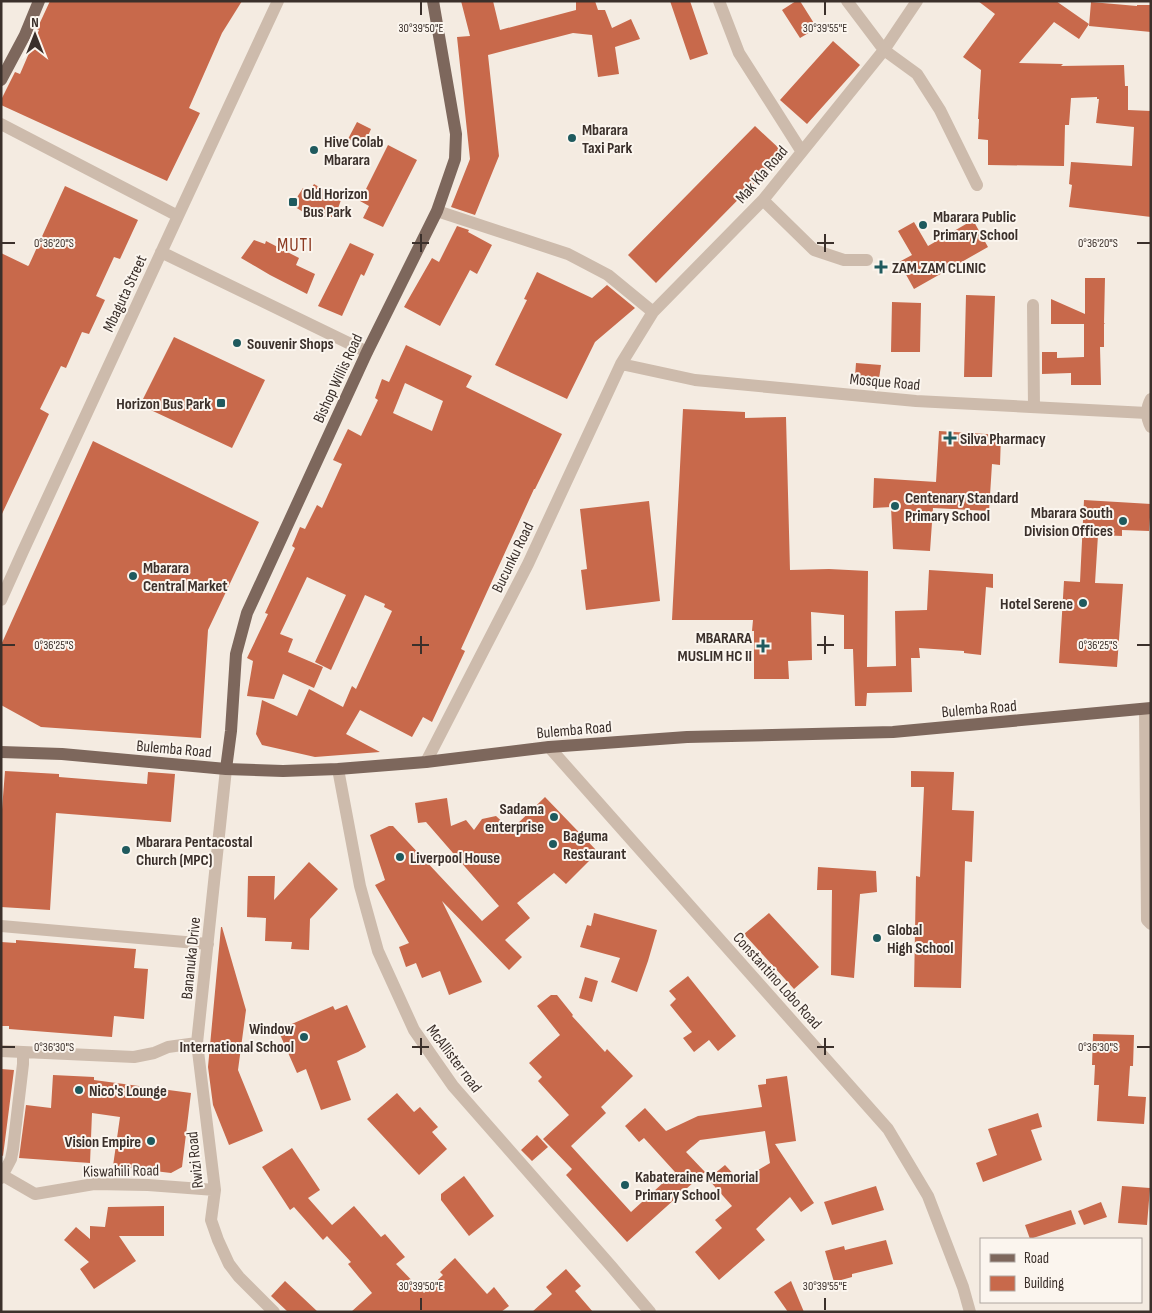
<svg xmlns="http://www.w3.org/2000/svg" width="1152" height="1313" viewBox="0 0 1152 1313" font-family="'Sofia Sans Condensed',sans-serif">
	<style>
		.building { fill: #c8694b; fill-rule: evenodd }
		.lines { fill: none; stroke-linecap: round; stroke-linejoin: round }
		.minor { stroke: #cdbbac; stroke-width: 12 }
		.major { stroke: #7d675c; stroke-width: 12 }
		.ticks { fill: none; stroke: #3b302b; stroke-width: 2 }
		.poi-dot { fill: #1f5a5e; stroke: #fbf5ee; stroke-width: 2 }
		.labels { text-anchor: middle; stroke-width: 4; stroke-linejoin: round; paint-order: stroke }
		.poi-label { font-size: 16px; font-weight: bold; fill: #3b302b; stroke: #fbf5ee; text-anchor: start }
		.street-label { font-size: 16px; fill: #3b302b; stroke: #fbf5ee }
		.quarter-label { font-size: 19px; letter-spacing: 1px; fill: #8c3b22; stroke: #fbf5ee }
		.ticks-label { font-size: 12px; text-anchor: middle; fill: #3b302b; stroke: #fbf5ee; stroke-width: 4; stroke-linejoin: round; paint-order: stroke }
	</style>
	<rect width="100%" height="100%" fill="#f4ebe1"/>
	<path class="building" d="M50,1H242L222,33L189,108L200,113L167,181L1,105V100L15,72L20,74L39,30L37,29Z
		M461,1H493L500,30L576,10V1H595L598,10H605L612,28L631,19L640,39L615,47L619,74L598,77L592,35L573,33L488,55L499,156L475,215L451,207L470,159L457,37L470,36Z
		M670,1H690L708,54L690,60Z
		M796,1H800L817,28L800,38L782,10Z
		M978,1H1056L1089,24L1079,39L1054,22L1019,63L1063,64L1061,66L1124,65L1125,86H1128V110L1151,111V217L1069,207L1072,185L1069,184L1071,162L1132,166L1134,127L1096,123L1099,99H1097V97L1071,98L1069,125H1065L1064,166L988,165V140L978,139L979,119H978L981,70L963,57L995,14Z
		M1091,2L1137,6V5H1151V32L1089,26Z
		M833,41L860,65L807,124L780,100Z
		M357,122L371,129L363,147L348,139Z
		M755,126L784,153L656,283L628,255Z
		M388,145L417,160L383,227L363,218L369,206L360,201Z
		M314,184L341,200L335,217H311L292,205L303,188L309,192Z
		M65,186L138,220L120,259L114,257L96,296L105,300L89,334L82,332L66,368L61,366L40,409L49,414L1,516V253L28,266L29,265Z
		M973,220L988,247L914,289L899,262L912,255L898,231L914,222L928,246Z
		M457,226L469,230L468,232L492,245L477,274L470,270L440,326L404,307L432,258L439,262Z
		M254,240L265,244L266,241L299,258L296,265L315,274L307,294L270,275L241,258Z
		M350,243L374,254L364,276L361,274L342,316L318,306Z
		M537,272L592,298L607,285L635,308L595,342L567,399L495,365L527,300L524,299Z
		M1085,278H1105L1104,323L1105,324H1104V347H1100L1101,385H1071V373L1042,374V352H1057V358L1084,357V324H1051V299L1085,314Z
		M966,295L995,296L992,377H964Z
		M892,302L921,303L920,352H891Z
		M174,337L265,380L232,448L140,405Z
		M406,345L472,376L466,387L562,434L535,489H534L461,649L465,651L432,722L423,717L412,737L360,710L346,734L380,752L315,757L262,745L256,734L262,700L297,716L309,689L343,707L352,686L356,689L392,611L384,607L385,604L365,595L331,670L315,662L346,595L307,577L280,634L293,639L288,652L323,667L314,688L283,674L274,699L247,696L253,661L247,658L268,614L265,613L295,548L292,546L300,527L305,529L317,505L322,508L342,464L333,460L348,429L361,436L378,400L375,398L382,379L389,382ZM405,383L443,401L432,431L393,413Z
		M856,363L881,365L879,379L855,376Z
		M683,409L745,412V418L786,417L790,570L829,569L868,571L867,667L896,666L895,611L927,610L929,570L993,574V588L986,587L981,655L964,653V651L919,648L920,658H911L912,692L867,693L866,706H855L853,649H844V615L811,612L812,660L788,661L789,679H754V631H752L753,620H672Z
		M939,431L1001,435L1000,465L992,464L989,511L933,508L930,551L893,549L891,507L873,508L874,478L936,482Z
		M93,441L259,522L208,630L201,738L41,727L1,705V645Z
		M1084,500L1151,504L1149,531L1122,530V536L1098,535L1095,583L1123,584L1117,667L1059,663L1064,581L1080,582Z
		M649,501L660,601L586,610L581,570L587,569L580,509Z
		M5,771L59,774V777L147,784L148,772L175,774L171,822L56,813L50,910L1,907V822Z
		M911,771L954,772L952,810L974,811L972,862L965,861L961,988L914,987L916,876L920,877L924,787H911Z
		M545,797L598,852L566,884L554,873L517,903L530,918L505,940L522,957L509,970L442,901L482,982L449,995L440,971L422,978L416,963L406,967L399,947L409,943L375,885L385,880L370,835L389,826H393L482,921L499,906L426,822L418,823L415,803L447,798L451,826L466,820L474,830L482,819L496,816L511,830Z
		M309,862L338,889L310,919L309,950L291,949L292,942L265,941L266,918L247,917L248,876H275L274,900Z
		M818,867L876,871L877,892L860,894L854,978L831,975L832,890H817Z
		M594,913L657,930L648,961L637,992L611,982L620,958L580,947L587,925L591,926Z
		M769,913L819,967L794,989L744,934Z
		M221,927H222L246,1010L238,1070L263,1131L229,1145L213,1105L208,1067Z
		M16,940L136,949L134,968L148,969L144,1019L114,1016L112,1037L9,1029V1026H1V942L16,943Z
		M688,976L736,1036L718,1051L709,1040L694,1052L683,1038L692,1032L670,1005L676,999L669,991Z
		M585,977L598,981L592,1002L579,998Z
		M551,995H557L573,1015L572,1016L605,1052L607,1049L633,1076L601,1107L606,1113L571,1146L631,1212L675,1172L644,1138L639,1142L625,1126L645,1108L666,1131L698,1116L762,1107L758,1085L766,1084V1079L787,1076L796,1141L775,1144L814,1203L801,1212L790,1197L756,1229L765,1240L719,1280L695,1252L722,1228L715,1220L732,1206L708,1179L725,1165L740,1181L770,1163L765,1131L700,1140L686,1152L705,1172L627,1242L566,1175L572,1169L543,1139L569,1115L538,1081L542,1077L529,1063L560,1035L537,1006Z
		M347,1005L366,1047L358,1052L337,1061L351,1100L321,1110L306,1069L297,1073L278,1030L333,1006L335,1010Z
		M1093,1034L1134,1035L1133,1066H1130L1128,1096L1146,1097L1144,1124L1097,1121L1099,1085H1094L1095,1065H1092Z
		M1,1069L14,1070L3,1156L1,1155Z
		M53,1075L94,1077V1080L191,1093L182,1167L171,1173L113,1166L120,1117L92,1113L90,1163L19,1158L26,1105L51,1108Z
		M397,1093L414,1112L420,1107L438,1127L432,1132L447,1149L419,1175L367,1119Z
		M1038,1113L1042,1127L1031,1130L1042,1160L983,1182L976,1163L997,1155L988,1129Z
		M537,1135L548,1147L532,1161L521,1150Z
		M292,1148L320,1190L308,1198L332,1225L354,1206L381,1237L385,1234L405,1257L396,1264L424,1293L443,1275L440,1272L455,1258L487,1294L494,1287L509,1306L501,1312H351L372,1293L348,1264L351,1262L327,1236L323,1240L294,1207L290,1210L262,1167Z
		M464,1176L494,1216L469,1236L441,1200V1194Z
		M876,1186L884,1210L832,1225L824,1202Z
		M1122,1186L1150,1188L1147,1225L1118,1223Z
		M1101,1202L1107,1217L1084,1225L1078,1211Z
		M164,1206V1236H119L136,1261L94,1289L80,1269L89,1262L64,1240L76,1227L90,1239V1226L105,1227L108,1207Z
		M1071,1210L1076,1224L1030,1239L1025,1225Z
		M886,1240L893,1264L852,1274V1277L834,1282L825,1251L844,1246L845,1250Z
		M566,1269L581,1286L575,1291L593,1312H532L552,1294L546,1287Z
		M285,1281L318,1312H288L271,1296Z
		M791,1281L804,1312H788L774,1292Z"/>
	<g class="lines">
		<path class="minor" d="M719,1L739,53L802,152
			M917,1L884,50L917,74L940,110L977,185
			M1,124L178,216
			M763,200L814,250L844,260H867
			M437,211L568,254L608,275L653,312
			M161,252L367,352
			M1033,305L1034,407
			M621,364L695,380L916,401L1147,413
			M1151,399C1146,408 1146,418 1151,427
			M1,600L23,551L178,216L278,1
			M1145,709L1147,920L1151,924
			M549,747L888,1129L928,1196L963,1287L970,1312
			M426,762L528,564L621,364L653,312L763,200L884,50L847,1
			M338,769L360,886L378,951L414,1030L453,1086L611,1266L650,1312
			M1,926L208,944
			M197,1043L215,1190L211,1220L218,1240L229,1264L239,1277L274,1312
			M1,1051L134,1057L154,1053L168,1047L175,1046L197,1043L226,769
			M2,1175L35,1194L94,1184L148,1185L215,1190
			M1,1178L11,1159L13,1149L23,1064V1052"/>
		<path class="major" d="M1,80L25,35L39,1
			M1,752L62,754L226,769L283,771L338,769L426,762L549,747L687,737L893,732L1151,708
			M226,769L231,731L236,654L247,613L367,352L437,211L455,159L456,134L433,1"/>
	</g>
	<path class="ticks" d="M421,2V15M825,2V15M421,234V252M825,234V252M2,243H15M412,243H429M817,243H834M1137,243H1150M421,636V654M825,636V654M2,645H15M412,645H429M817,645H834M1137,645H1150M421,1038V1055M825,1038V1055M2,1047H15M412,1047H429M817,1047H834M1137,1047H1150M421,1298V1310M825,1298V1310"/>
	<g class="poi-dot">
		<circle cx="572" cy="138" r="5"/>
		<circle cx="314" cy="150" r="5"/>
		<rect x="288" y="197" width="10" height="10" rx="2.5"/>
		<circle cx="923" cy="225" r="5"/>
		<path d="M878.5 259.5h5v5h5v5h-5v5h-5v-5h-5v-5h5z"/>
		<circle cx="237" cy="343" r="5"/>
		<rect x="216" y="398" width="10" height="10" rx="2.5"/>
		<path d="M947.5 430.5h5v5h5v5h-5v5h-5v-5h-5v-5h5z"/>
		<circle cx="895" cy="506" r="5"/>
		<circle cx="1123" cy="521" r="5"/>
		<circle cx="133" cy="576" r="5"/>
		<circle cx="1083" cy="603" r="5"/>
		<path d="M760.5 638.5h5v5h5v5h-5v5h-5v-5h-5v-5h5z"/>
		<circle cx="554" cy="817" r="5"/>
		<circle cx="553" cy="844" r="5"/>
		<circle cx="126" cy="850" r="5"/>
		<circle cx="400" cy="857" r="5"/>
		<circle cx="877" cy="938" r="5"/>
		<circle cx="304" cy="1037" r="5"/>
		<circle cx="79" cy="1090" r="5"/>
		<circle cx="151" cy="1141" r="5"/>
		<circle cx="625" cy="1185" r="5"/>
	</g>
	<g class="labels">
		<g class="poi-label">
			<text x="582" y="135">Mbarara<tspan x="582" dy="18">Taxi Park</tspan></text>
			<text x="324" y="147">Hive Colab<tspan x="324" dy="18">Mbarara</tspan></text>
			<text x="303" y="199">Old Horizon<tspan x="303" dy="18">Bus Park</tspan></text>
			<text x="933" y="222">Mbarara Public<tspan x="933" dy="18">Primary School</tspan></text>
			<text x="892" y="273">ZAM.ZAM CLINIC</text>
			<text x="247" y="349">Souvenir Shops</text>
			<text x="211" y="409" text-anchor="end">Horizon Bus Park</text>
			<text x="960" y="444">Silva Pharmacy</text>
			<text x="905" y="503">Centenary Standard<tspan x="905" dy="18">Primary School</tspan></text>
			<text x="1113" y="518" text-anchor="end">Mbarara South<tspan x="1113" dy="18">Division Offices</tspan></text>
			<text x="143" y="573">Mbarara<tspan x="143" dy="18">Central Market</tspan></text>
			<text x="1073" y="609" text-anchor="end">Hotel Serene</text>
			<text x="752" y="643" text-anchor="end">MBARARA<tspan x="752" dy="18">MUSLIM HC II</tspan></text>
			<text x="544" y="814" text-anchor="end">Sadama<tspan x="544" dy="18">enterprise</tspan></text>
			<text x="563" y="841">Baguma<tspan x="563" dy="18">Restaurant</tspan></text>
			<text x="136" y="847">Mbarara Pentacostal<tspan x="136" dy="18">Church (MPC)</tspan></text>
			<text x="410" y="863">Liverpool House</text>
			<text x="887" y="935">Global<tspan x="887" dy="18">High School</tspan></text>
			<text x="294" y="1034" text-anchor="end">Window<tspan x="294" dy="18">International School</tspan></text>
			<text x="89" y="1096">Nico's Lounge</text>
			<text x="141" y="1147" text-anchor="end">Vision Empire</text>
			<text x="635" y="1182">Kabateraine Memorial<tspan x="635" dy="18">Primary School</tspan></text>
		</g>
		<g class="street-label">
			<text transform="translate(761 174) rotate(-49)" y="6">Mak Kla Road</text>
			<text transform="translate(124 293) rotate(-65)" y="6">Mbaguta Street</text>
			<text transform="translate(337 378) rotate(-65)" y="6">Bishop Willis Road</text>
			<text transform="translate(885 381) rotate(5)" y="6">Mosque Road</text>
			<text transform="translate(512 557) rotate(-64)" y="6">Bucunku Road</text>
			<text transform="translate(979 708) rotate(-5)" y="6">Bulemba Road</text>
			<text transform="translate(574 729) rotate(-5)" y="6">Bulemba Road</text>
			<text transform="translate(174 748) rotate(5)" y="6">Bulemba Road</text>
			<text transform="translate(190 958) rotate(-84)" y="6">Bananuka Drive</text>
			<text transform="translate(778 980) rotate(48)" y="6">Constantino Lobo Road</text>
			<text transform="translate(455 1058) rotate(53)" y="6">McAllister road</text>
			<text transform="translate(194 1160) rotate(-96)" y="6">Rwizi Road</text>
			<text transform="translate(121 1170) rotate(-1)" y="6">Kiswahili Road</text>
		</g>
		<g class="quarter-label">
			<text x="295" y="251">MUTI</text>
		</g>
	</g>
	<g class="ticks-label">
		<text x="421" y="32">30°39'50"E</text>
		<text x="825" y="32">30°39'55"E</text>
		<text x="54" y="247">0°36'20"S</text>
		<text x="1098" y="247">0°36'20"S</text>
		<text x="54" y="649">0°36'25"S</text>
		<text x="1098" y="649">0°36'25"S</text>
		<text x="54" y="1051">0°36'30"S</text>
		<text x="1098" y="1051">0°36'30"S</text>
		<text x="421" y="1290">30°39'50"E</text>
		<text x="825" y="1290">30°39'55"E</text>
	</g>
	<rect width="1152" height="1313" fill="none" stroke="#3b302b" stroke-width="5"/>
	<rect x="980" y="1238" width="162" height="65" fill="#fbf5ee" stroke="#aea6a0"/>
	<rect x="990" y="1254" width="25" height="8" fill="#7d675c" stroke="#aea6a0"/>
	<text x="1024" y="1263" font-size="15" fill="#3b302b">Road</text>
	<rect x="990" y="1276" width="25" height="15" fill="#c8694b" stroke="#aea6a0"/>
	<text x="1024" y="1288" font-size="15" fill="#3b302b">Building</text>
	<g transform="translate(35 35)" stroke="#fbf5ee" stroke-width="4" paint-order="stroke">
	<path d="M0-4L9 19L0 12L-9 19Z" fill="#3b302b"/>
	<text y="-8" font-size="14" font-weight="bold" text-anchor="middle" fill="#3b302b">N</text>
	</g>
</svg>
